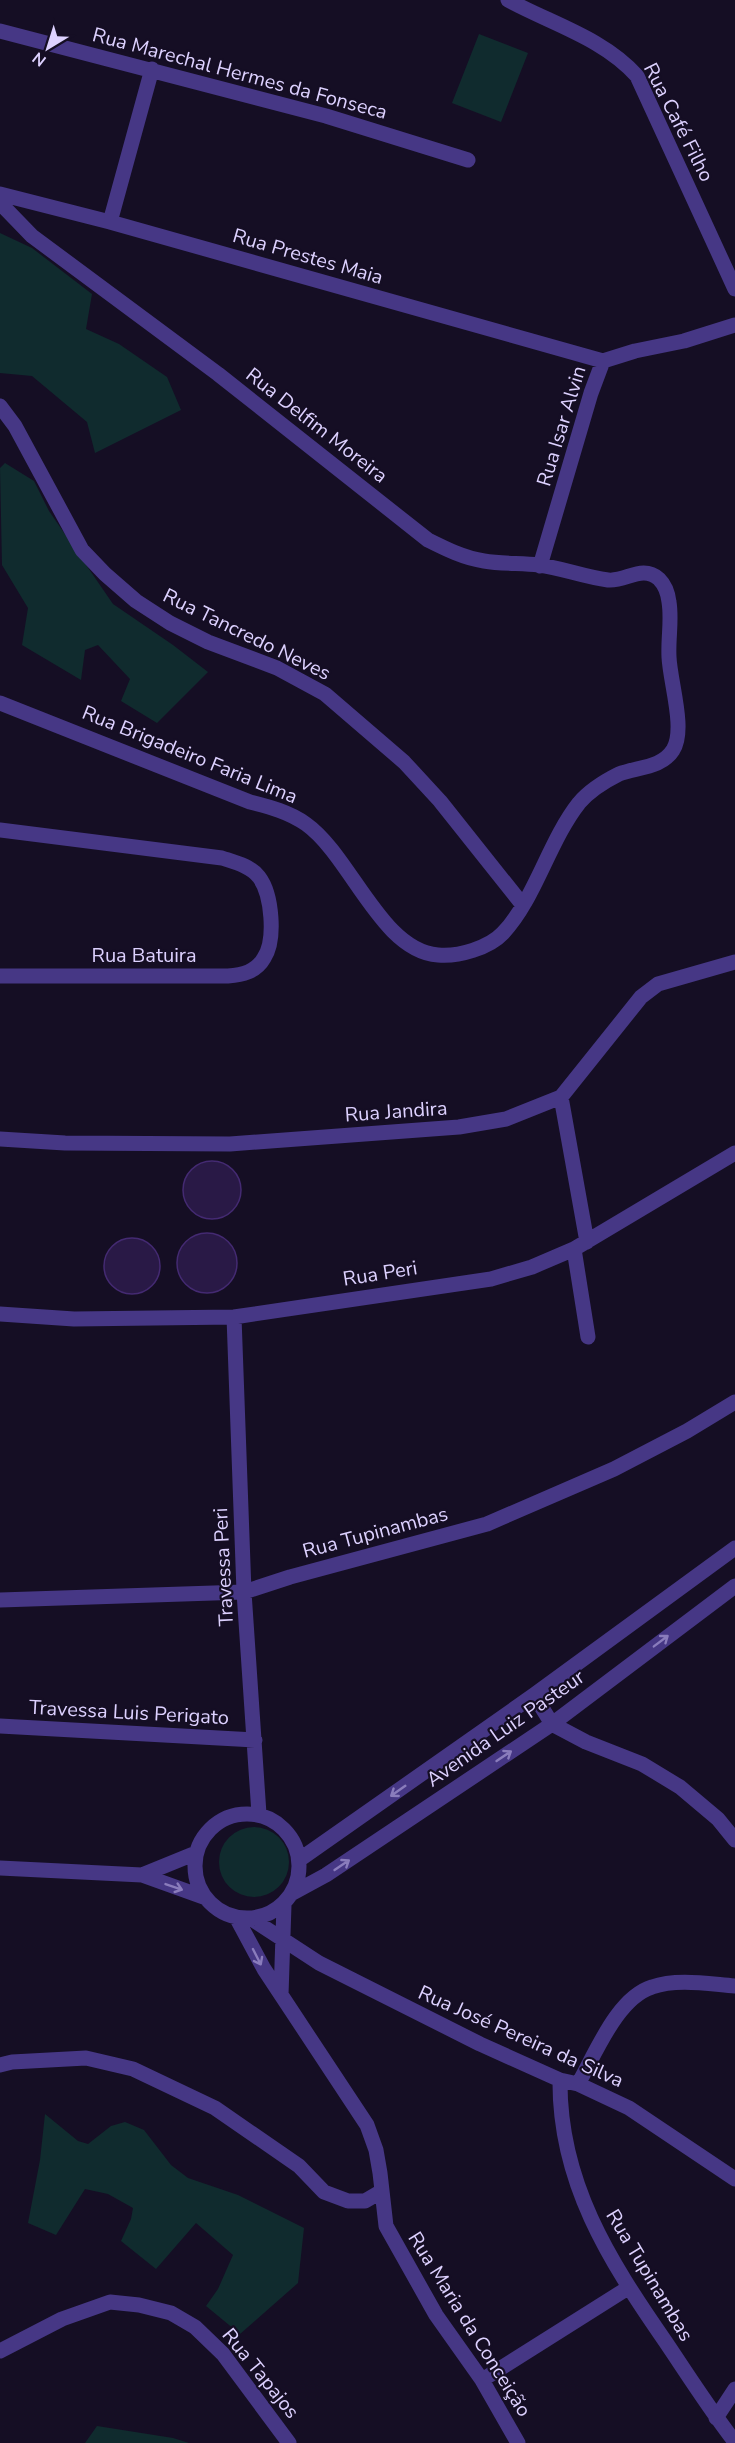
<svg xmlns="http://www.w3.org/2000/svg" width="735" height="2443" viewBox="0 0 735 2443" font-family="'Nunito Sans',sans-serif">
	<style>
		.green { fill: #102b2e }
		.building { fill: #291946; stroke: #442a72; stroke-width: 1.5 }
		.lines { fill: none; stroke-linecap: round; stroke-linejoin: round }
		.minor { stroke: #463785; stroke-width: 15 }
		.oneway { stroke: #8a7cbc }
		.labels { text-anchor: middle; stroke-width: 4.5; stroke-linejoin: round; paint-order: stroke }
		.street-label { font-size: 20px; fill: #ddd1ff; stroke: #150e24 }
	</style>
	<rect width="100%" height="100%" fill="#150e24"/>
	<path class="green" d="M479,34L528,53L501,122L452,103Z
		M0,233L32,248L92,294L86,329L119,344L167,377L181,410L95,453L87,422L32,376L0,373Z
		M5,463L34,481L49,511L113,604L173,645L208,672L157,723L121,701L130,679L98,645L85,650L81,680L22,645L28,608L2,565L0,468Z
		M219 1862a35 35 0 1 1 70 0a35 35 0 1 1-70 0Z
		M45,2114L78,2141L88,2144L111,2126L125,2122L144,2130L171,2165L188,2178L238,2195L304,2228L298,2283L240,2334L206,2306L218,2289L233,2255L196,2223L156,2269L121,2241L131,2219L133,2208L108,2194L85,2189L56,2235L28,2223L40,2160Z
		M97,2426L173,2438L189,2443H85Z"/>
	<path class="building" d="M183 1190a29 29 0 1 1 58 0a29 29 0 1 1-58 0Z
		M177 1263a30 30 0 1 1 60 0a30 30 0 1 1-60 0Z
		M104 1266a28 28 0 1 1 56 0a28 28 0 1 1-56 0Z"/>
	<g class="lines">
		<path class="minor" d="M508,0C552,24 603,38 637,76L735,289
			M0,31L326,116L468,160
			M0,194L110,222L603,361
			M0,203L32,236L218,374L428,540C446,549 464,558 484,561C502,564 521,563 539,565C562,568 584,577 608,580C626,582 642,564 659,579C665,585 668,593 669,602C672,620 668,638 669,657C670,682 686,730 673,750C662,768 637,767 619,774C605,781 589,791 579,803C549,841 535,899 503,933C489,948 458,957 438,955C381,951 351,856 306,824C289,812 270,807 250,802L0,703
			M110,222L152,69
			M0,406L15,426L82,550L105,574L136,601L170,623L208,642L277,668L325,694L404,762L440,801L522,904
			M540,566L591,393L603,361L635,351L684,341L735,325
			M0,830L222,858C234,862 251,866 259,877C272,894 276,940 264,958C256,972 242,975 228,976H0
			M561,1097L587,1242
			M0,1139L65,1143L230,1144L459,1127L506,1119L561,1097L641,997L658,984L735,962
			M574,1249L588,1337
			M0,1314L74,1319L234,1317L491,1279L532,1267L574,1249L735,1153
			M234,1317L244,1592L259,1814
			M0,1600L244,1592L290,1577L487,1524L614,1469L687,1431L735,1402
			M534,1695L552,1724L586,1742L642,1764L680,1787L718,1819L735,1840
			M0,1726L255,1740
			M195 1866a52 52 0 1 1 104 0a52 52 0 1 1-104 0Z
			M299,1860L534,1695L735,1548
			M0,1868L142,1875L206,1898
			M142,1875L196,1853
			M291,1894L326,1875L552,1724L735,1586
			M236,1917L264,1969L367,2125L376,2150L380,2173L386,2226L436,2315L482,2380L518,2443
			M250,1918L319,1963L480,2044L560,2080L578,2084L629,2108L735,2179
			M281,1995L284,1905
			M0,2065L12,2062L86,2058L133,2069L215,2108L299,2166L324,2192L348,2201H365L382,2191
			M560,2080C559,2182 609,2260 665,2341C688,2375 710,2410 735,2442
			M578,2084C596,2053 617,1998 652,1987C677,1978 709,1984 735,1986
			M0,2351L62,2319L110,2302L139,2305L171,2313L195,2327L223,2354L289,2443
			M482,2380L628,2288
			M716,2418L735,2389"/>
	</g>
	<defs><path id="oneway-shaft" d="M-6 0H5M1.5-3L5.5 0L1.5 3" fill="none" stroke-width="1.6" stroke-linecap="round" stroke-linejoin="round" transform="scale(1.5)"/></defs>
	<g class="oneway">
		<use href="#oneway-shaft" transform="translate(661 1641) rotate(-37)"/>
		<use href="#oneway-shaft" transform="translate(504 1756) rotate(-34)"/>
		<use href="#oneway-shaft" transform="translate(398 1791) rotate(145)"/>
		<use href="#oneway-shaft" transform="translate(342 1865) rotate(-34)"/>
		<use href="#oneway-shaft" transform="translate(174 1887) rotate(19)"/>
		<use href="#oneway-shaft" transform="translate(257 1957) rotate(63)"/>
	</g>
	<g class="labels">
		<g class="street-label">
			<text transform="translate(240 73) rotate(15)" y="7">Rua Marechal Hermes da Fonseca</text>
			<text transform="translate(679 122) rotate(63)" y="7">Rua Café Filho</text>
			<text transform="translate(308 256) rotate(16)" y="7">Rua Prestes Maia</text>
			<text transform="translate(317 425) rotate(38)" y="7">Rua Delfim Moreira</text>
			<text transform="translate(561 426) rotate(-73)" y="7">Rua Isar Alvin</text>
			<text transform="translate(247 634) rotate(26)" y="7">Rua Tancredo Neves</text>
			<text transform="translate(190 754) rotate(22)" y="7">Rua Brigadeiro Faria Lima</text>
			<text x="144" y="962">Rua Batuira</text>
			<text transform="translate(396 1111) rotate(-4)" y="7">Rua Jandira</text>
			<text transform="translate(380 1273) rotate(-9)" y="7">Rua Peri</text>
			<text transform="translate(375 1532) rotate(-15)" y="7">Rua Tupinambas</text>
			<text transform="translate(223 1567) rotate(-93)" y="7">Travessa Peri</text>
			<text transform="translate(129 1712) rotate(3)" y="7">Travessa Luis Perigato</text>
			<text transform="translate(505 1728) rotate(-35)" y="7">Avenida Luiz Pasteur</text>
			<text transform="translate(521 2036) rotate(24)" y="7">Rua José Pereira da Silva</text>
			<text transform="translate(650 2275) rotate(59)" y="7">Rua Tupinambas</text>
			<text transform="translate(470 2324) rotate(58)" y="7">Rua Maria da Conceição</text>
			<text transform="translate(261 2373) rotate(51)" y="7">Rua Tapajos</text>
		</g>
	</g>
	<g transform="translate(48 48) rotate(218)" stroke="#150e24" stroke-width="4.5" paint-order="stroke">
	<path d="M0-4.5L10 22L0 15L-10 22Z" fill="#ddd1ff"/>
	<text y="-9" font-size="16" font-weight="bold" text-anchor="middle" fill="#ddd1ff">N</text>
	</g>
</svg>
